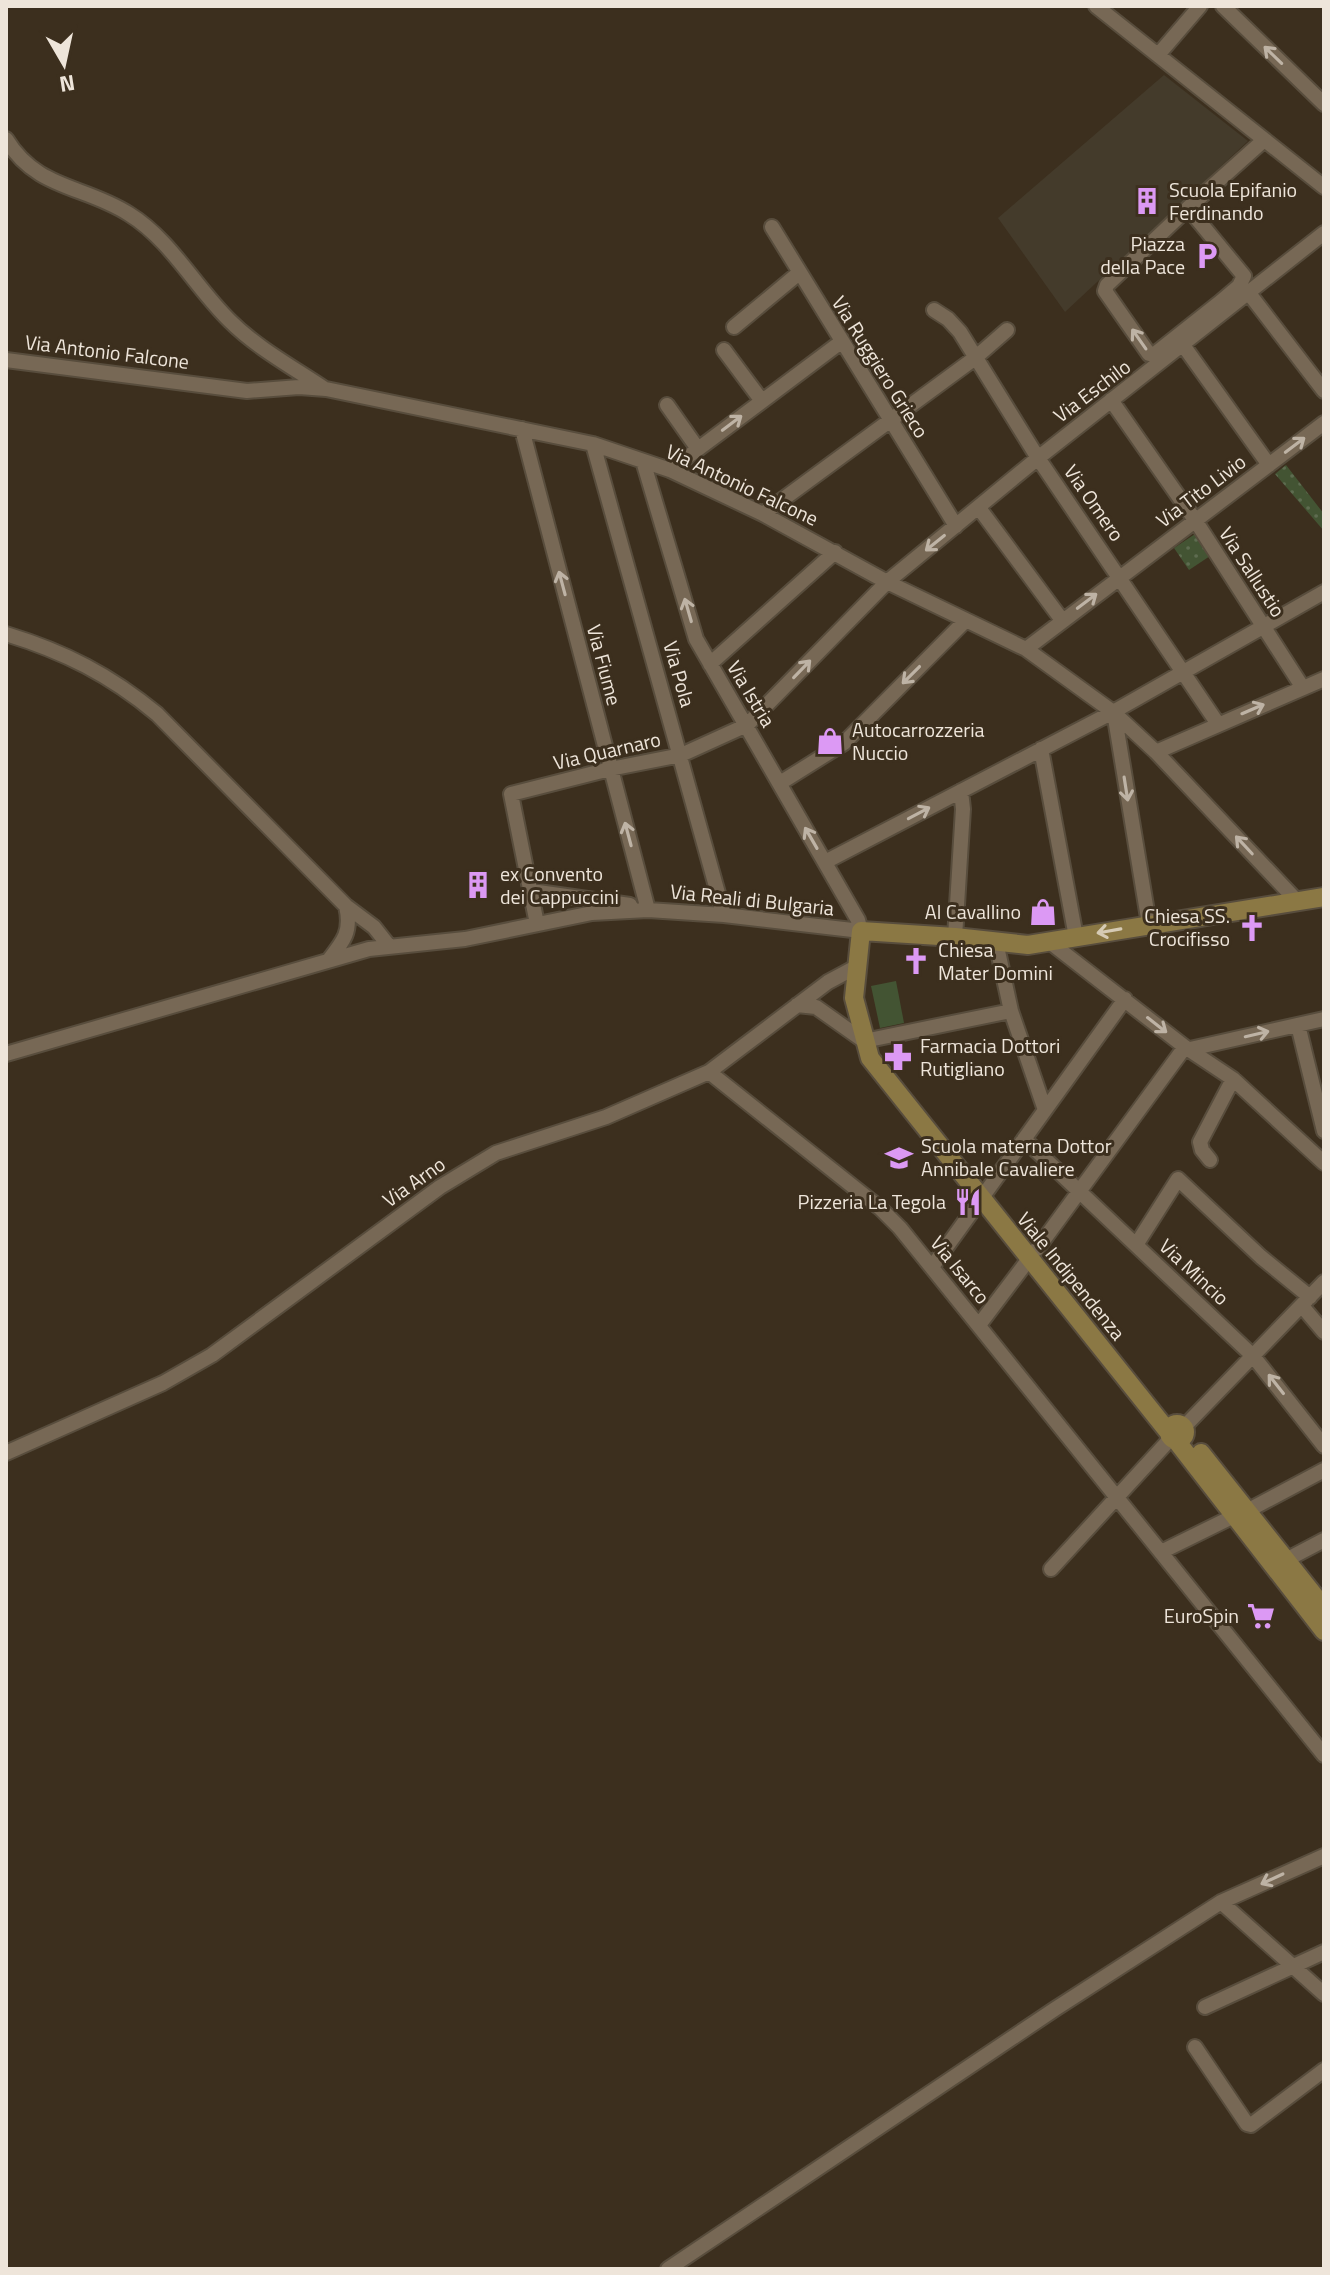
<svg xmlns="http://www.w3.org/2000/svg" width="1330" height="2275" viewBox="0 0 1330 2275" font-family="'Titillium Web',sans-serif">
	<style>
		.education { fill: #443b2b }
		.grass { fill: url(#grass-dots) }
		.park { fill: #435433 }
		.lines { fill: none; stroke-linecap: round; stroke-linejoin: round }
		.minor-casing { stroke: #584d3d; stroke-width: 18 }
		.major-casing { stroke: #584d3d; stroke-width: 22 }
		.minor { stroke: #776855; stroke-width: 14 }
		.major { stroke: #8b7844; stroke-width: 18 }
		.oneway { stroke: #beb3a5 }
		.oneway2 { stroke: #d5cab4 }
		.labels { text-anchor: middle; stroke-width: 6; stroke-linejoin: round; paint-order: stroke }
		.poi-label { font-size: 20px; fill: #eee5da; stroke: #3c2f1e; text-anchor: start }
		.street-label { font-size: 20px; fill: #eee5da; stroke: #3c2f1e }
	</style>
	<defs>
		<pattern id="grass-dots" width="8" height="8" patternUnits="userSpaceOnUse" patternTransform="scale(2)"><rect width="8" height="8" fill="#435433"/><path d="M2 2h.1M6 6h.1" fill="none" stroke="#5e6c50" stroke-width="1.8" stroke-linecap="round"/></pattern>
	</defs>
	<rect width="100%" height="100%" fill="#3c2f1e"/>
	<path class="education" d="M1164,75L1248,141L1065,312L998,218Z"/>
	<path class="grass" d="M1286,465L1324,514V531L1275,474Z
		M1195,534L1210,556L1189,570L1174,548Z"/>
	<path class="park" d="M896,981L904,1023L880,1028L871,986Z"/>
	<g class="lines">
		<g class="minor-casing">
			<path id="minor" d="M1096,6L1324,187
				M1223,6L1324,104
				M1158,55L1200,6
				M6,139C37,190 84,185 129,214C171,240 195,287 230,321C257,348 294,368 325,389
				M1188,208L1107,285L1105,291L1149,354L1156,353L1219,303
				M772,227L956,526
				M1248,292L1324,391
				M934,310L948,319L960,332L1038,458L1218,724
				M1224,310L1219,303L1239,286L1244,276L1188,208L1264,140
				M734,327L799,273
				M1183,345L1269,465
				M724,350L762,401
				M6,360L247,391L299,387L326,389L593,444L670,470L763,514L887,582L1026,649L1113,712L1156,752L1297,901
				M1111,400L1195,520L1303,688
				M667,405L698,449
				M522,429L648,910
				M593,444L724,915
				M670,470L841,342
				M979,508L1062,620
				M763,514L975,358L1007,330
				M6,634C65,652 110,675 157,714L346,906L374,927L389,946
				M1026,649L1324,423
				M710,664L835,552
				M1114,712L1149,924
				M1041,749L1076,937
				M1156,752L1324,679
				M780,783L844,743L966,620
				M825,862L1113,712L1324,592
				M531,891L630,905
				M537,924L511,794L610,769L681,755L747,725L887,582L1038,458L1324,233
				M955,937L963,809L961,791
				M996,942L1011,1011L1045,1110
				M1051,943L1185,1047L1233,1079L1324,1163
				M328,961C344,941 352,931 346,906
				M797,1005L816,1007L864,1041L1011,1011
				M1298,1025L1324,1131
				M1190,1049L1324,1019
				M6,1054L369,949L465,939L592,913L648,910L724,915L861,931L858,920L696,639L643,461
				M709,1072L880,1208L900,1228L1324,1755
				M1024,1139L1253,1356L1324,1446
				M1210,1160L1202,1150L1200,1142L1233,1079
				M1136,1245L1178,1179L1261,1257L1310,1297
				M1037,1249L1185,1047
				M932,1267L1125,999
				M1302,1306L1324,1332
				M979,1325L1029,1259
				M1184,1427L1324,1282
				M6,1453L163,1383L212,1355L440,1187L496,1153L606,1117L709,1072L828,982L856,967
				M1247,1511L1324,1470
				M1161,1552L1234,1516
				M1286,1560L1324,1540
				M1051,1569L1172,1437
				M1221,1902L1324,1994
				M1205,2007L1324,1952
				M1195,2047L1247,2124L1251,2125L1324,2070
				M668,2269L1055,2009L1221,1902L1324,1856"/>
		</g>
		<g class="major-casing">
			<path id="major" d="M1169 1432a8 8 0 1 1 16 0a8 8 0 1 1-16 0Z
				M1170,1434L870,1058L854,998L861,931L955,937L1028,945L1324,897
				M1175,1439L1324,1631
				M1201,1453L1324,1608"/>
		</g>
		<use href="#minor" class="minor"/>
		<use href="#major" class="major"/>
	</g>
	<defs><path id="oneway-shaft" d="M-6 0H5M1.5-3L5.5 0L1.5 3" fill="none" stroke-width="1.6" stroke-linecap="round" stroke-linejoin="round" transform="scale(2)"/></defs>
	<g class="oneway">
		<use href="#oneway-shaft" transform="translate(1273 55) rotate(-136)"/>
		<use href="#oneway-shaft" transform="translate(1139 339) rotate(-125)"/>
		<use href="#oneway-shaft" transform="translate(732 423) rotate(-37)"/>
		<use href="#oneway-shaft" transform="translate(1295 445) rotate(-37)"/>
		<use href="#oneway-shaft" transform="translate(935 543) rotate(141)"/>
		<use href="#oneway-shaft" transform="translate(562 583) rotate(-105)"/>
		<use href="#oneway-shaft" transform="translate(1087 601) rotate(-37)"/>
		<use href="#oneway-shaft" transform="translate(688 610) rotate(-106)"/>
		<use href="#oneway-shaft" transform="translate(802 669) rotate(-46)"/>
		<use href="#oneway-shaft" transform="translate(911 675) rotate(135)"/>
		<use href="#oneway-shaft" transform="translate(1253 709) rotate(-23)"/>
		<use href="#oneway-shaft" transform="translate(1126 789) rotate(81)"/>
		<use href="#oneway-shaft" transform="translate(919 813) rotate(-28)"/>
		<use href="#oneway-shaft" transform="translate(628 834) rotate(-105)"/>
		<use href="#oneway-shaft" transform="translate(811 838) rotate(-120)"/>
		<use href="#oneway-shaft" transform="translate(1244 845) rotate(-133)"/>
		<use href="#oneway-shaft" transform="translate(1157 1025) rotate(38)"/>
		<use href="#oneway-shaft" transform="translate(1257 1034) rotate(-13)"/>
		<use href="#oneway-shaft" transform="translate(1276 1384) rotate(-128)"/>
		<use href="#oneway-shaft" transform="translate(1272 1879) rotate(155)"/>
	</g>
	<use class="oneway2" href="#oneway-shaft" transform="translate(1109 931) rotate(170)"/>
	<defs>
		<g id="building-bare" transform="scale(2.16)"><path d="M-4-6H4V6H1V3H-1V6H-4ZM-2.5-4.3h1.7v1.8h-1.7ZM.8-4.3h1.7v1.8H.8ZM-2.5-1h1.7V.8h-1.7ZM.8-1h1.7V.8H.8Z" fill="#dc99f4" stroke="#3c2f1e" stroke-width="2.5" paint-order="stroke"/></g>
		<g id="parking-bare" transform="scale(2.16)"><path d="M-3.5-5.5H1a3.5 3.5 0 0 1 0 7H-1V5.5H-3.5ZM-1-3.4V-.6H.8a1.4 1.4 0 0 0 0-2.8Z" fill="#dc99f4" stroke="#3c2f1e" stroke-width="2.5" paint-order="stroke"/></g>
		<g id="shop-bare" transform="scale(2.16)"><path d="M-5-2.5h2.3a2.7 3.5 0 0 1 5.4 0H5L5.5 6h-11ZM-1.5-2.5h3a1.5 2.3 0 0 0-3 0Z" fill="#dc99f4" stroke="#3c2f1e" stroke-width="2.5" paint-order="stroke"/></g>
		<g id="church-bare" transform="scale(2.16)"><path d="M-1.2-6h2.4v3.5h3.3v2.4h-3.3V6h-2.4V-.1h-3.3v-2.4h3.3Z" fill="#dc99f4" stroke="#3c2f1e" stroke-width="2.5" paint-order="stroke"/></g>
		<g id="pharmacy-bare" transform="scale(2.16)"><path d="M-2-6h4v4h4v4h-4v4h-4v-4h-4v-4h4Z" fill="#dc99f4" stroke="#3c2f1e" stroke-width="2.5" paint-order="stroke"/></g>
		<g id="school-bare" transform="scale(2.16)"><path d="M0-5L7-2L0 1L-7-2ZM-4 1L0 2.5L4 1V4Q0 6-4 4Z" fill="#dc99f4" stroke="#3c2f1e" stroke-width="2.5" paint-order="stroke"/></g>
		<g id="restaurant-bare" transform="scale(2.16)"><path d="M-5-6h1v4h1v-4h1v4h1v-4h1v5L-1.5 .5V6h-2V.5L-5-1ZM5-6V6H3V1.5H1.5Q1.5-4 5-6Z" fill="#dc99f4" stroke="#3c2f1e" stroke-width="2.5" paint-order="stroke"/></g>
		<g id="supermarket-bare" transform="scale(2.16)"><path d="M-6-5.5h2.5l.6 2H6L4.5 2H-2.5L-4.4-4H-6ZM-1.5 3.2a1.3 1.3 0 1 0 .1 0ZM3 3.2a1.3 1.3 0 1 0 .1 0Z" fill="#dc99f4" stroke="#3c2f1e" stroke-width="2.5" paint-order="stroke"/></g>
	</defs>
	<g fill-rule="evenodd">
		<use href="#building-bare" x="1147" y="201"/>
		<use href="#parking-bare" x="1207" y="256"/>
		<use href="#shop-bare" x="830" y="741"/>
		<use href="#building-bare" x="478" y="885"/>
		<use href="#shop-bare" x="1043" y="912"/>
		<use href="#church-bare" x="1252" y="928"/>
		<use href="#church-bare" x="916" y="961"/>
		<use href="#pharmacy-bare" x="898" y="1057"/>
		<use href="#school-bare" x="899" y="1158"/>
		<use href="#restaurant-bare" x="968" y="1202"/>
		<use href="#supermarket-bare" x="1261" y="1616"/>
	</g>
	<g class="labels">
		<g class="poi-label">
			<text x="1169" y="197">Scuola Epifanio<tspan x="1169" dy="23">Ferdinando</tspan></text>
			<text x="1185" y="251" text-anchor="end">Piazza<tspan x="1185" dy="23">della Pace</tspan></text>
			<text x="852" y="737">Autocarrozzeria<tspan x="852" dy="23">Nuccio</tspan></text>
			<text x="500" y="881">ex Convento<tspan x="500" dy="23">dei Cappuccini</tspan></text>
			<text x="1021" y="919" text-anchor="end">Al Cavallino</text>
			<text x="1230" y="923" text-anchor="end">Chiesa SS.<tspan x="1230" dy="23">Crocifisso</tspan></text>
			<text x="938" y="957">Chiesa<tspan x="938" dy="23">Mater Domini</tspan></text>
			<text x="920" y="1053">Farmacia Dottori<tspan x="920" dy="23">Rutigliano</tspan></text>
			<text x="921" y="1153">Scuola materna Dottor<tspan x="921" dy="23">Annibale Cavaliere</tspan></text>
			<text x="946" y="1209" text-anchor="end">Pizzeria La Tegola</text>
			<text x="1239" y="1623" text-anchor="end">EuroSpin</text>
		</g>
		<g class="street-label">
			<text transform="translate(107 352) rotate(7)" y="7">Via Antonio Falcone</text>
			<text transform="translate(880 367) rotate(58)" y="7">Via Ruggiero Grieco</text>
			<text transform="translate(1092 391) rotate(-37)" y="7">Via Eschilo</text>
			<text transform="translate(742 485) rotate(25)" y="7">Via Antonio Falcone</text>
			<text transform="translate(1201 491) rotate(-37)" y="7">Via Tito Livio</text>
			<text transform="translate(1094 503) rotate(55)" y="7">Via Omero</text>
			<text transform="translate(1252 572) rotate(57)" y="7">Via Sallustio</text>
			<text transform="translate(604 665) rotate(75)" y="7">Via Fiume</text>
			<text transform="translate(679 674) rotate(74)" y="7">Via Pola</text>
			<text transform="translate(751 694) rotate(59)" y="7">Via Istria</text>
			<text transform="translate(607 751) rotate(-13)" y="7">Via Quarnaro</text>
			<text transform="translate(752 900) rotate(6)" y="7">Via Reali di Bulgaria</text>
			<text transform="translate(414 1182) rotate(-35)" y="7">Via Arno</text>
			<text transform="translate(960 1270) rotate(51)" y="7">Via Isarco</text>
			<text transform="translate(1194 1272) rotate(43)" y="7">Via Mincio</text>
			<text transform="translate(1071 1276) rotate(51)" y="7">Viale Indipendenza</text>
		</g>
	</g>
	<rect width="1330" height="2275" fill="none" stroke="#eee5da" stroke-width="16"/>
	<g transform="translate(64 64) rotate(171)" stroke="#3c2f1e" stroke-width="6" paint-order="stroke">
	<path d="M0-6L14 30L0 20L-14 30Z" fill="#eee5da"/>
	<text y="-12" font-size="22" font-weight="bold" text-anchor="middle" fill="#eee5da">N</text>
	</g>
</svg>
